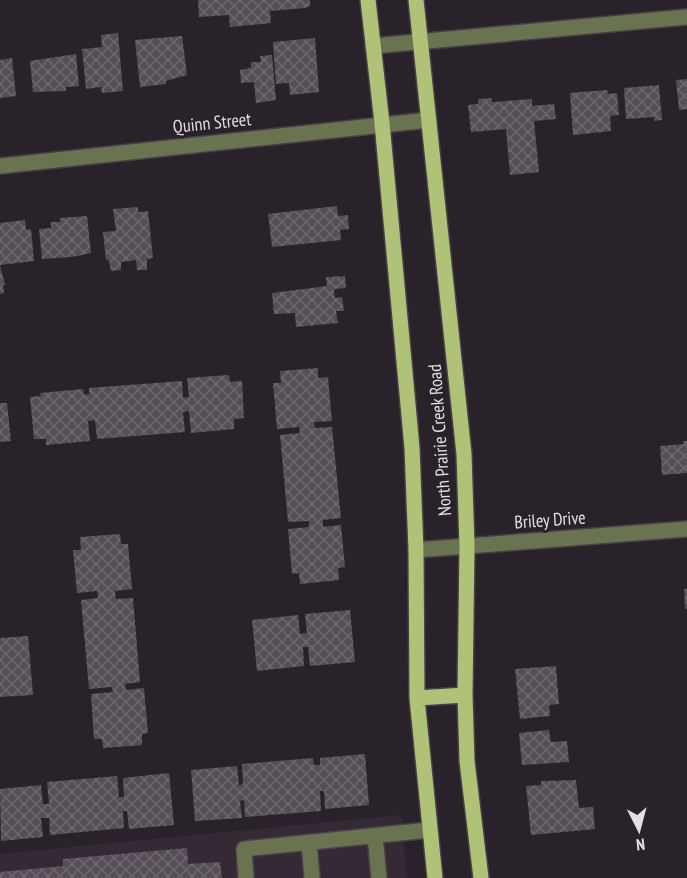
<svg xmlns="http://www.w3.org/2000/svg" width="687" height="878" viewBox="0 0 687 878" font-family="'PT Sans Narrow',sans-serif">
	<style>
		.built { fill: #342935 }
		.building { fill: url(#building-cross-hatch) }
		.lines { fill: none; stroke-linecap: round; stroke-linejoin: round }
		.minor-casing { stroke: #474048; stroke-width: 18 }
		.major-casing { stroke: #474048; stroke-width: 18 }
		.minor { stroke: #6a7350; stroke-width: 15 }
		.major { stroke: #afc278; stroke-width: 15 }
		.labels { text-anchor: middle; stroke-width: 6; stroke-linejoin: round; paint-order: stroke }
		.street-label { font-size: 18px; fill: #e2dee3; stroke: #29222a }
	</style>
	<defs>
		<pattern id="building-cross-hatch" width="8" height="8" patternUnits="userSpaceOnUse" patternTransform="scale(1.5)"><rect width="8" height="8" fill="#564e57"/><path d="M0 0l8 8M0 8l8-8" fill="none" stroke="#6e676f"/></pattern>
	</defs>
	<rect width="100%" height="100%" fill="#29222a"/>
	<path class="built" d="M401,815L407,878H0V854Z"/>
	<path class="building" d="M198,0H310V6L305,8L270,11L271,23L230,27L229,15L199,17Z
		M118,33L123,91L102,93L101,87L86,89L82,49L102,47L101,35Z
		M182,36L187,75L166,81V84L140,87L135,40Z
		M315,38L319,92L290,95L289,83L276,84L273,42Z
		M76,54L79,86L66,87V91L33,92L30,61Z
		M272,55L276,100L256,103L254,82L241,83L240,70L251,68V62H261L260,56Z
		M12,58L16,96L0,98V60Z
		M687,79V109L679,110L676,80Z
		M659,85L662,120L654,121V117L626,119L624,88Z
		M607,90L608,94L617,93L619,115L610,116L611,131L573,135L570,93Z
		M492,98V102L532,99V106L554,104L556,119L534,121L539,172L510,175L506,129L471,132L468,105L478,104V99Z
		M337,206L338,216L348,215L349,229L340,230L341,240L272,247L268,214Z
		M138,207V212L148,211L153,258L147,259V270H137L136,260L121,262V270L111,271L109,260H106L103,232L116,231L113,209Z
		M87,216L91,253L72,257L42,259L39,229L51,228V222H60V218Z
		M25,220L26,230L31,229L34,261L0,265V223Z
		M0,265L5,285H3L4,293L0,294Z
		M345,276L346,288L334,289L335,298L342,297L344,311H336L338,323L296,327L295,313L274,314L272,293L327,286L326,277Z
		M318,368V378L328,377L332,421L314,422L315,428L332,427L341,518L323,520V527L341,525L345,567L338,568L339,580L300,584L299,573L292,574L288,529L309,527V521L288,522L280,435L300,433L299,427L277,429L273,383H281L280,371Z
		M229,375L230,382L242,381L244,418L234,419V429L191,433L189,411L183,412L185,432L97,439L95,420L88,421L90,441L46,445V439H34L30,397L41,396L40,393L83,389L84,395L89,394V388L182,381L183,398L189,397L187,378Z
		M0,403H7L11,441L0,442Z
		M683,441H687V473L662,475L660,446L684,444Z
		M120,534L121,544H128L132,589L115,591L116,599L133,598L140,682L125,684L126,690L144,688L148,733L142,734V745L103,748L102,739H94L91,694L113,692L112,687L89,689L81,600L98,598L97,591L77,593L73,550H81L80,537Z
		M684,589H687V609H685Z
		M350,610L355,662L310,666L308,647H303L304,666L257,671L252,620L298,615L300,634L307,633L305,614Z
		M28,636L33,695L0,697V638Z
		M556,666L559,704L549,705L550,716L520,719L515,669Z
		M549,730L551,742L567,741L569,762L522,765L519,733Z
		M365,754L369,805L325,809L324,791H320L321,811L245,817L244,800L240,801L242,818L195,821L191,770L237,766L239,785L243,784L242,764L313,758L314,765H320V758Z
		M169,773L174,825L129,829L127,811H123L124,828L50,835L49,818H41L43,837L1,841L0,789L41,785L43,804H49L47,782L117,776L119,797H124L123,778Z
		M576,780L579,808L593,807L595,829L531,835L526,786L541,785V781Z
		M187,848L188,864L220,862L222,878H0V872L63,866V859Z"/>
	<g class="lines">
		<g class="minor-casing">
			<path id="minor" d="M373,46L687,17
				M0,166L429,120
				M416,550L687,529
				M375,836L379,878
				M309,842L312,878
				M246,878L244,849L429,830"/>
		</g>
		<g class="major-casing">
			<path id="major" d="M368,0L382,123L412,448L416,550L417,698L435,878
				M416,0L464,454L467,546L465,695L467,761L481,878
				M417,698L465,695"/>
		</g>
		<use href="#minor" class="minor"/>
		<use href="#major" class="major"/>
	</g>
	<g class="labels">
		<g class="street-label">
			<text transform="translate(212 123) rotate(-6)" y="6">Quinn Street</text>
			<text transform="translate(440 440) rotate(-94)" y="6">North Prairie Creek Road</text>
			<text transform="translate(550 520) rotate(-4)" y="6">Briley Drive</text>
		</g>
	</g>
	<g transform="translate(639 830) rotate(174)" stroke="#29222a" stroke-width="4.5" paint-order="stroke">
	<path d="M0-4.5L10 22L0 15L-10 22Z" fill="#e2dee3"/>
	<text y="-9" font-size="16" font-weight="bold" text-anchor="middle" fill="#e2dee3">N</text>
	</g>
</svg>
